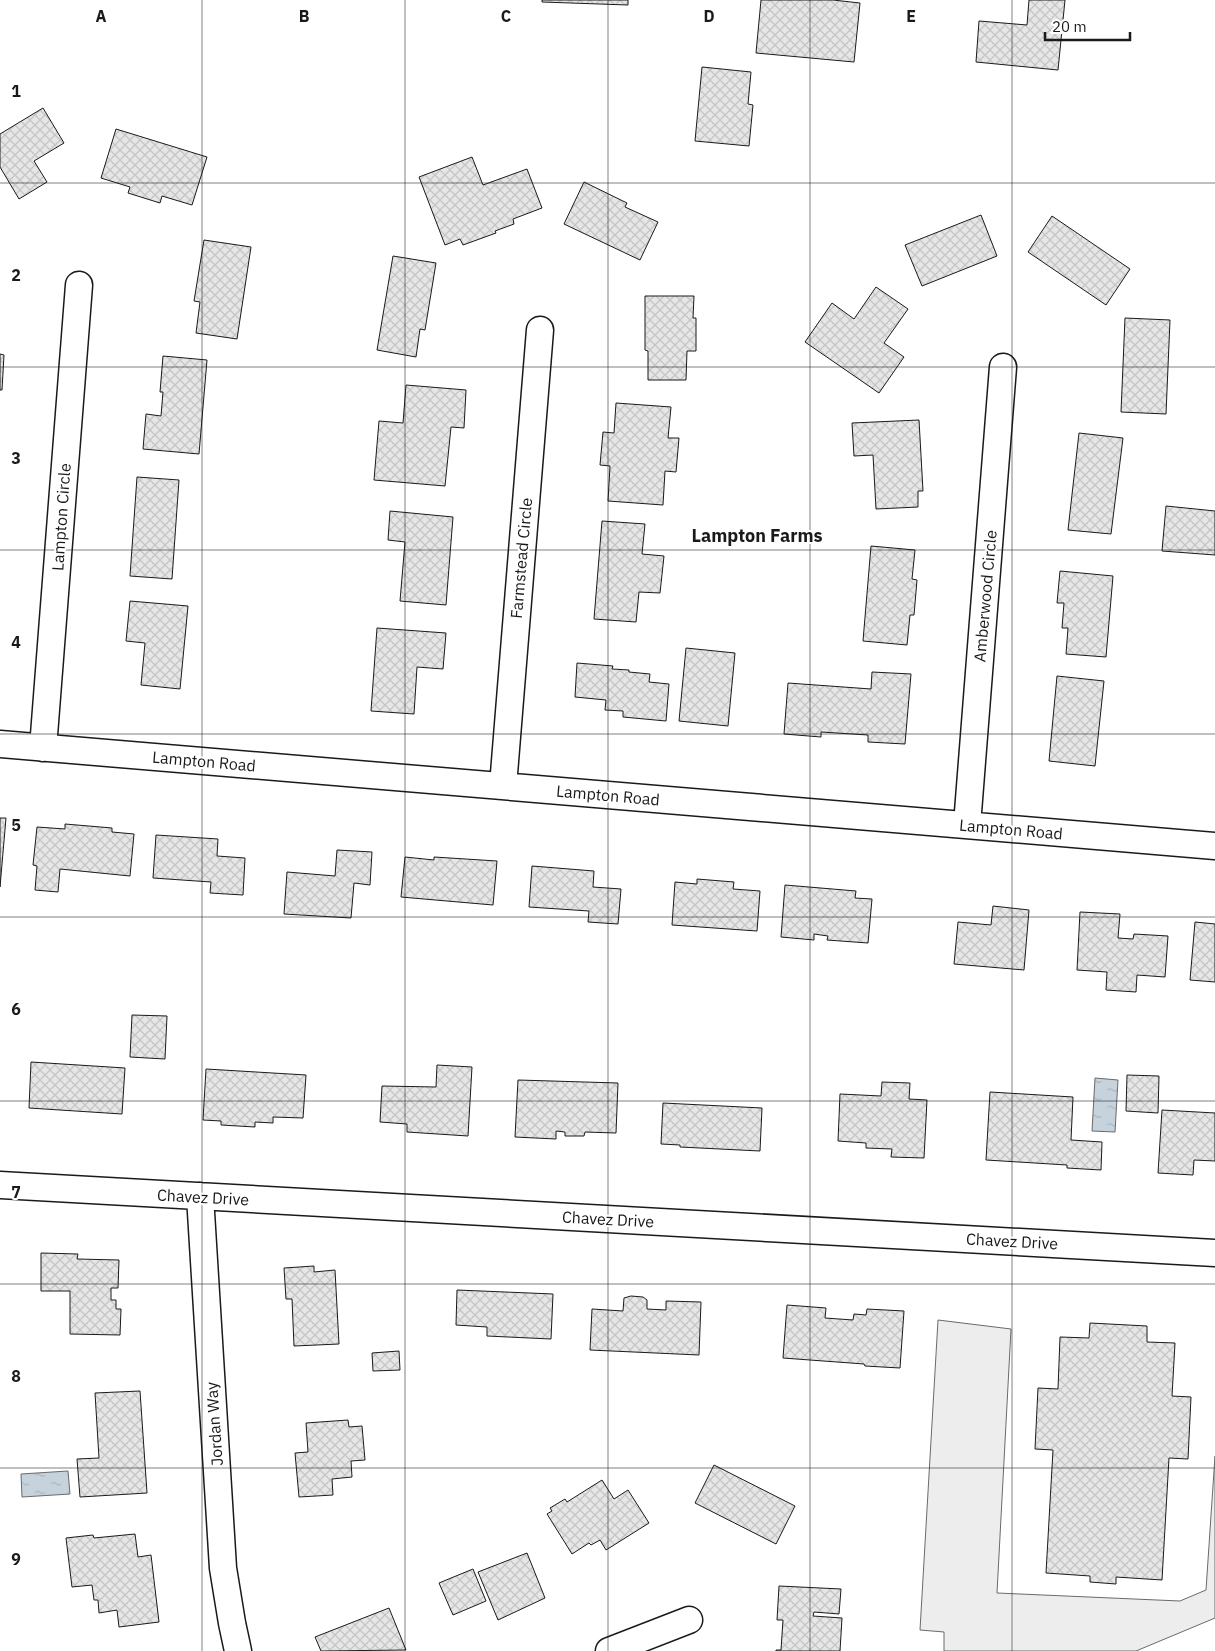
<svg xmlns="http://www.w3.org/2000/svg" width="1215" height="1651" viewBox="0 0 1215 1651" font-family="'IBM Plex Sans',sans-serif">
	<style>
		.parking { fill: #ededed; stroke: #6a6a6a }
		.water { fill: url(#water-ripples); stroke: #6a6a6a }
		.building { fill: url(#building-cross-hatch); stroke: #1a1a1a }
		.lines { fill: none; stroke-linecap: round; stroke-linejoin: round }
		.minor-casing { stroke: #1a1a1a; stroke-width: 29 }
		.minor { stroke: #fff; stroke-width: 26 }
		.grid { fill: none; stroke: #1a1a1a; stroke-width: 1; stroke-opacity: 0.55 }
		.labels { text-anchor: middle; stroke-width: 4; stroke-linejoin: round; paint-order: stroke }
		.street-label { font-size: 16px; fill: #1a1a1a; stroke: #fff }
		.neighbourhood-label { font-size: 18px; font-weight: bold; fill: #1a1a1a; stroke: #fff }
		.grid-label { font-size: 16px; text-anchor: middle; font-weight: bold; fill: #1a1a1a; stroke: #fff; stroke-width: 4; stroke-linejoin: round; paint-order: stroke }
	</style>
	<defs>
		<pattern id="water-ripples" width="26" height="14" patternUnits="userSpaceOnUse" patternTransform="scale(1.25)"><rect width="26" height="14" fill="#c6d2dc"/><path d="M2 4q2-2 4 0t4 0M15 11q2-2 4 0t4 0" fill="none" stroke="#aab4bc"/></pattern>
		<pattern id="building-cross-hatch" width="8" height="8" patternUnits="userSpaceOnUse" patternTransform="scale(1.25)"><rect width="8" height="8" fill="#e6e6e6"/><path d="M0 0l8 8M0 8l8-8" fill="none" stroke="#c5c5c5"/></pattern>
	</defs>
	<rect width="100%" height="100%" fill="#fff"/>
	<path class="parking" d="M938,1320L1011,1329L997,1593L1180,1601L1206,1590L1215,1456V1618L1136,1651H944V1632L920,1630Z"/>
	<path class="water" d="M1095,1078L1118,1080L1115,1132L1092,1131Z
		M68,1471L70,1494L22,1497L21,1474Z"/>
	<path class="building" d="M542,0H628V5L542,2Z
		M761,0H833L860,3L854,62L756,53Z
		M1029,0H1065L1058,70L976,62L979,21L1027,25Z
		M702,67L751,72L748,104L753,105L749,146L695,141Z
		M43,108L64,143L34,161L47,182L19,199L0,167V134Z
		M116,129L207,157L192,205L162,196L160,203L128,193L130,187L101,178Z
		M472,157L483,185L527,169L542,208L513,219L514,224L495,231L496,233L463,245L460,239L445,245L419,177Z
		M584,182L627,203L625,207L658,222L640,260L564,224Z
		M981,215L997,256L922,286L905,245Z
		M1052,216L1130,269L1106,305L1028,252Z
		M204,240L251,247L237,339L196,333L200,302L194,301Z
		M393,256L436,263L425,330L420,329L416,357L377,350Z
		M876,287L908,309L884,343L904,357L879,393L805,342L832,303L854,319Z
		M645,296H694L693,318H696V351H687L686,380H648V351L645,350Z
		M1125,318L1170,320L1166,414L1121,412Z
		M0,354L4,355L2,390H0Z
		M163,356L207,360L199,454L143,449L146,414L161,416L163,392H160Z
		M406,385L466,390L464,428L451,427L445,486L374,480L379,421L403,423Z
		M616,403L671,407L668,438H679L676,472L665,471L663,505L608,501L610,466L600,465L603,432L614,433Z
		M919,420L923,491H918V507L876,509L873,455L854,456L852,423Z
		M1079,433L1123,438L1111,534L1068,530Z
		M137,477L179,480L172,579L130,576Z
		M1166,506L1215,511V555L1162,551Z
		M390,511L453,517L446,605L400,601L405,542L388,540Z
		M602,521L645,524L642,554L664,556L660,593L639,592L636,622L594,619Z
		M871,546L915,550L912,579L917,580L914,615H910L907,645L863,641Z
		M1060,571L1113,576L1106,657L1066,654L1068,628H1062L1064,603H1057Z
		M130,601L188,606L180,689L141,685L145,643L126,641Z
		M377,628L446,633L443,669L417,667L414,714L371,711Z
		M686,648L735,653L728,726L679,721Z
		M577,663L613,666L612,669L629,670V672L650,674L649,682L669,684L666,721L623,717V711L605,710L606,700L575,697Z
		M872,672L911,674L905,744L868,742V735L821,732V737L784,734L788,683L871,689Z
		M1057,676L1104,681L1095,766L1049,761Z
		M0,818H6L0,887Z
		M65,824L112,828V832L134,834L130,876L60,869L58,892L35,890L37,866L33,865L37,827L65,829Z
		M156,835L218,839L217,856L245,858L243,895L210,893L211,882L153,878Z
		M337,850L372,852L370,885L354,883L351,918L284,914L287,872L335,876Z
		M405,857L434,860V857L497,861L493,905L401,897Z
		M532,866L594,871L593,887L621,889L618,924L588,922L589,911L529,907Z
		M697,879L734,882L733,889L760,891L757,931L672,925L675,882L697,884Z
		M785,885L856,891L855,898L872,899L868,943L827,940L828,936L814,934V940L781,937Z
		M993,906L1029,910L1024,970L954,964L958,922L991,925Z
		M1080,912L1120,914L1118,938L1133,939L1134,934L1168,936L1165,977L1137,975L1136,992L1106,990L1107,972L1077,970Z
		M1195,922L1215,924V982L1190,980Z
		M132,1015L167,1016L165,1059L130,1057Z
		M31,1062L125,1068L122,1114L29,1108Z
		M437,1065L472,1067L468,1136L407,1132V1124L380,1122L382,1086L436,1087Z
		M206,1069L306,1075L303,1118L273,1117V1123L255,1122V1127L221,1125V1121L203,1120Z
		M1127,1075L1159,1076L1158,1113L1126,1111Z
		M518,1080L618,1083L616,1133L585,1132L584,1136H565V1132L556,1131V1139L515,1137Z
		M882,1082L910,1083L909,1099L927,1100L924,1158L891,1157L892,1149L866,1148V1143L838,1141L840,1094L881,1096Z
		M990,1092L1073,1097L1071,1140L1102,1142L1101,1170L1067,1168V1165L986,1160Z
		M663,1103L762,1108L760,1151L680,1147V1145L661,1144Z
		M1162,1110L1215,1113V1161L1194,1160L1193,1175L1158,1173Z
		M41,1253L78,1254L77,1259L119,1260L118,1288H111V1300H116V1309H121L120,1335L70,1334V1291H41Z
		M314,1266V1272L335,1270L339,1344L294,1346L292,1299H286L284,1268Z
		M457,1290L553,1294L551,1339L487,1336V1327L456,1325Z
		M631,1296L643,1297L647,1300V1309L666,1310V1301L701,1302L699,1355L590,1350L592,1309L623,1311L624,1298Z
		M787,1305L826,1308L825,1318L853,1320L854,1314L866,1315L867,1309L904,1311L900,1368L865,1366L864,1364L783,1358Z
		M1090,1323L1147,1326V1342L1175,1343L1172,1396L1191,1397L1188,1459L1169,1458L1162,1580L1116,1577V1584L1090,1582V1576L1046,1573L1053,1450L1035,1449L1038,1388L1058,1389L1060,1337L1089,1338Z
		M399,1351L400,1370L373,1371L372,1353Z
		M140,1391L147,1493L80,1497L77,1459L99,1458L95,1393Z
		M348,1420L349,1427L362,1426L365,1460L351,1461L352,1477L332,1479L333,1495L299,1497L295,1453L308,1452L306,1423Z
		M714,1465L795,1506L776,1544L695,1503Z
		M602,1480L614,1499L628,1490L649,1523L606,1550L600,1540L591,1545L589,1543L572,1554L547,1514L552,1511L550,1508L565,1499L567,1502Z
		M135,1534L138,1557L151,1555L159,1622L119,1627L117,1610L99,1613L98,1600H94L92,1585L72,1587L66,1538L93,1535L94,1538Z
		M527,1553L545,1598L498,1620L478,1572Z
		M473,1569L486,1601L453,1615L439,1583Z
		M779,1586L841,1589L839,1614L814,1612L813,1616L842,1618L840,1651H776V1650H781L783,1620H777Z
		M389,1608L406,1650L321,1651L315,1637Z"/>
	<g class="lines">
		<g class="minor-casing">
			<path id="minor" d="M0,744L1215,846
				M43,748L79,285
				M503,786L540,330
				M967,825L1003,367
				M0,1185L1215,1253
				M200,1196L223,1568L232,1623L238,1651
				M609,1651L689,1620"/>
		</g>
		<use href="#minor" class="minor"/>
	</g>
	<path class="grid" d="M202,0V1651M405,0V1651M608,0V1651M810,0V1651M1012,0V1651M0,183H1215M0,367H1215M0,550H1215M0,734H1215M0,917H1215M0,1101H1215M0,1284H1215M0,1468H1215"/>
	<g class="labels">
		<g class="street-label">
			<text transform="translate(61 517) rotate(-86)" y="6">Lampton Circle</text>
			<text transform="translate(521 558) rotate(-85)" y="6">Farmstead Circle</text>
			<text transform="translate(985 596) rotate(-85)" y="6">Amberwood Circle</text>
			<text transform="translate(204 761) rotate(5)" y="6">Lampton Road</text>
			<text transform="translate(608 795) rotate(5)" y="6">Lampton Road</text>
			<text transform="translate(1011 829) rotate(5)" y="6">Lampton Road</text>
			<text transform="translate(203 1197) rotate(3)" y="6">Chavez Drive</text>
			<text transform="translate(608 1219) rotate(3)" y="6">Chavez Drive</text>
			<text transform="translate(1012 1241) rotate(3)" y="6">Chavez Drive</text>
			<text transform="translate(214 1424) rotate(-94)" y="6">Jordan Way</text>
		</g>
		<g class="neighbourhood-label">
			<text x="757" y="542">Lampton Farms</text>
		</g>
	</g>
	<g class="grid-label">
		<text x="101" y="22">A</text>
		<text x="304" y="22">B</text>
		<text x="506" y="22">C</text>
		<text x="709" y="22">D</text>
		<text x="911" y="22">E</text>
		<text x="16" y="97">1</text>
		<text x="16" y="281">2</text>
		<text x="16" y="464">3</text>
		<text x="16" y="648">4</text>
		<text x="16" y="831">5</text>
		<text x="16" y="1015">6</text>
		<text x="16" y="1198">7</text>
		<text x="16" y="1382">8</text>
		<text x="16" y="1565">9</text>
	</g>
	<path d="M1045 32v8h85v-8" fill="none" stroke="#1a1a1a" stroke-width="2.5"/>
	<text x="1052" y="32" font-size="15" fill="#1a1a1a" stroke="#ffffff" stroke-width="4" paint-order="stroke">20 m</text>
</svg>
